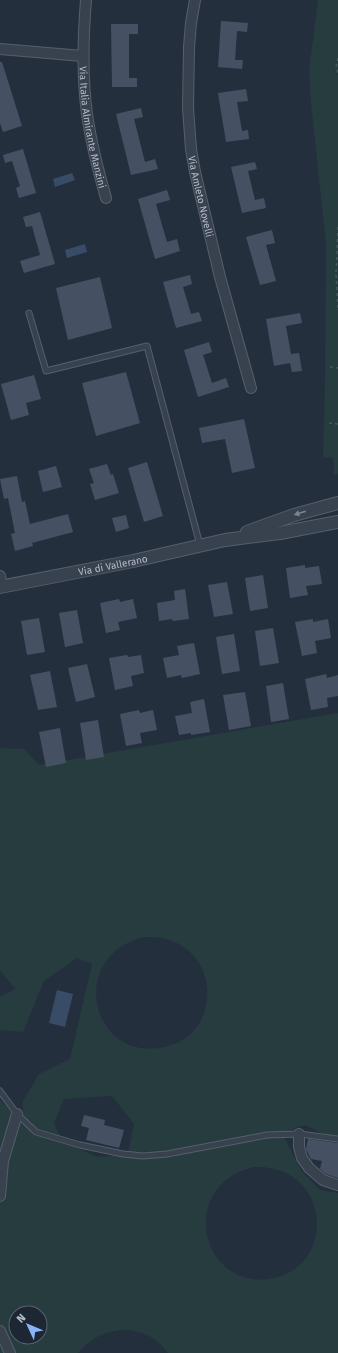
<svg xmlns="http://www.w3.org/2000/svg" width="338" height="1353" viewBox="0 0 338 1353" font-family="'Fira Sans',sans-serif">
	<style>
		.green { fill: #263c3f; fill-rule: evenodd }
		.water { fill: #394c67 }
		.building { fill: #455162 }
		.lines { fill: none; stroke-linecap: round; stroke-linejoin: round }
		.service-casing { stroke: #565f6c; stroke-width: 7 }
		.minor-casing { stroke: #565f6c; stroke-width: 12 }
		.tertiary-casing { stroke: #565f6c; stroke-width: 14 }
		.path { stroke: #44595c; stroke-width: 1.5; stroke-dasharray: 3 3; stroke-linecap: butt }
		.service { stroke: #38414e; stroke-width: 5 }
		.minor { stroke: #38414e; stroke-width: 10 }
		.tertiary { stroke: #38414e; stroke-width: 12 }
		.oneway { fill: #7c8592 }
		.labels { text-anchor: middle; stroke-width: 3; stroke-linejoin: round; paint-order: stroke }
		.street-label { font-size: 10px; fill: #b4bcc9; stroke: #1d2633 }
	</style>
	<rect width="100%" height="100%" fill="#242f3e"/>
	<path class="green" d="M318,0H338V474L334,475L333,458L323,457L325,382L326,243L311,103L309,71Z
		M338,713V1141L305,1125L282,1133L302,1172L320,1190L338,1193V1353H168C145,1321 102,1324 78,1353H0V1100L23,1125V1101L39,1074L70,1059L92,964L77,958L44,981L23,1032L0,1030V997L15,989L0,970V748L24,749L39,765ZM145,937C222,933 229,1039 159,1048C89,1058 68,954 145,937ZM112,1096L134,1124L128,1155L96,1157L61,1139L54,1123L64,1099ZM254,1167C332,1164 338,1269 269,1279C200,1288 177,1185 254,1167ZM16,1313H40V1337H16Z"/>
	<path class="water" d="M72,173L75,180L55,187L53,179Z
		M85,244L87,252L67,258L65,250Z
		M57,990L73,994L65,1027L49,1023Z"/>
	<path class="building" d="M221,21L248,23L247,32L237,31L235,60H243L242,69L218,67Z
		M111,24H138V34H129V78H137V87H112Z
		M0,62H2L22,126L3,132L0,123Z
		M246,89L248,101L237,102L242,131L248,130L249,139L226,142L218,93Z
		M141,108L143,117L134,119L145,162L155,159L158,169L131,175L116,114Z
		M23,149L36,193L19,198L16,188L20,186L12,161L5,163L3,155Z
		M255,162L257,169L248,171L255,200L264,198L266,208L242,213L231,167Z
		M167,190L170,200L156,204L167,242L177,239L180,251L155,259L138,199Z
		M40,212L55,264L24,273L20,261L40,255L32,226L26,227L23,217Z
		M272,230L275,243L266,245L276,281L260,285L246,237Z
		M190,275L192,284L183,287L191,314L199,312L202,321L176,328L163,282Z
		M100,277L112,328L68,340L56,288Z
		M300,313L302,323L286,326L291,354L299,353L302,371L292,372L290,363L274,366L266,319Z
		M209,342L212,352L203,355L212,383L226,378L229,387L198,397L184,350Z
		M126,372L140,423L96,436L82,383Z
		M34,375L41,399L26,403L29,415L11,420L1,384Z
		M244,419L255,468L232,473L225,439L202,443L199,428Z
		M147,462L163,516L144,522L128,468Z
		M107,464L111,475L113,474L119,493L95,500L90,484L94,483L89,469Z
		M56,466L62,487L43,492L38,471Z
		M17,476L22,502L25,501L30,524L68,514L73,532L32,543L33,546L15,551L11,534L15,533L8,498L4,499L0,479Z
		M126,515L129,528L116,532L112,518Z
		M305,565V568L319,566L322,584L306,586L308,595L290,598L286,568Z
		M263,575L268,608L250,611L245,578Z
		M227,582L233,614L214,617L208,585Z
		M185,589L189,619L173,621L172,619L159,621L157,603L175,600L174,591Z
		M119,599L120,602L133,599L137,618L118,622L120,630L106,633L100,603Z
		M77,610L83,643L65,647L59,613Z
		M39,618L45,652L27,655L21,621Z
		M313,619V622L328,619L331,638L315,641L317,653L302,656L295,622Z
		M273,628L279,663L260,666L255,631Z
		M234,634L240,671L222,674L216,637Z
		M194,643L200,674L182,678L181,675L167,678L163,658L179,655L177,646Z
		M127,655L128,657L141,655L144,673L131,676L133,686L115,690L109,658Z
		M87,664L95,697L76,702L68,668Z
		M50,671L57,707L38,710L30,675Z
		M326,674L327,678L338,675V696L327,698L328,707L311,710L305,679Z
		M283,683L289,719L271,722L266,686Z
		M245,692L251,726L229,730L223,695Z
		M204,699L210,732L191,735V733L179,735L175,716L192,713L190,702Z
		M139,710L140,713L153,710L157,730L140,733L142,743L126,746L120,714Z
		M98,720L104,757L86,760L80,723Z
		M60,728L66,763L46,767L39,732Z
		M84,1115L105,1120L104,1125L124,1130L119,1148L86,1140L89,1128L81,1126Z
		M308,1139L338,1143V1178L326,1174L320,1169L322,1161L311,1159L306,1149Z"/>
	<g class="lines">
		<g class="service-casing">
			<path id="service" d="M29,313L46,371L147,346L200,545
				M0,1091L17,1114L36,1132L80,1145L123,1154L143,1156L167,1154L267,1135L299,1134L338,1139"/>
		</g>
		<g class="minor-casing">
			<g id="minor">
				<path id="s1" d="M86,0C83,37 82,77 87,114C91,142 98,170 106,198"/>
				<path id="s2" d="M195,0L191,23L189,47L188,108L191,149L195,172L220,277L251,388"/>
				<path d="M0,49L83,56"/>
				<path d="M0,576L2,587"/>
				<path d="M299,1134V1147L302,1158L309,1168L323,1180L338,1185"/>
				<path d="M0,1196L3,1161L17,1114"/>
				<path d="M0,1331L10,1353"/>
			</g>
		</g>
		<g class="tertiary-casing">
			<g id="tertiary">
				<path d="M247,532L294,515L338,503"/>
				<path id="s3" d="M0,587L133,561L225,540L280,533L338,522"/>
			</g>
		</g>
		<path class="path" d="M338,58L336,67L338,73
			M338,227L336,274L338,308
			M330,367L338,368
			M329,423L338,424"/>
		<use href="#service" class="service"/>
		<use href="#minor" class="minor"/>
		<use href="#tertiary" class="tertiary"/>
	</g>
	<defs><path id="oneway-solid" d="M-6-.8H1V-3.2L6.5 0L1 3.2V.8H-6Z"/></defs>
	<use class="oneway" href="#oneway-solid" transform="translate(300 513) rotate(162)"/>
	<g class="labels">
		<g class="street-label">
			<text dy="4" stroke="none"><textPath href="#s1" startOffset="128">Via Italia Almirante Manzini</textPath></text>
			<text dy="4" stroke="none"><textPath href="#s2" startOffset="198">Via Amleto Novelli</textPath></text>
			<text dy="4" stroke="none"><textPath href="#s3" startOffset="115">Via di Vallerano</textPath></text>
		</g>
	</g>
	<g transform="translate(28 1325) rotate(314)"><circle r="19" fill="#1d2633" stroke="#59626f"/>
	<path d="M0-3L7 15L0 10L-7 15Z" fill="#8ab4f8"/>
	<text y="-6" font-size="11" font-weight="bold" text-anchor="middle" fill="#b4bcc9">N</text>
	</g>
</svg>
